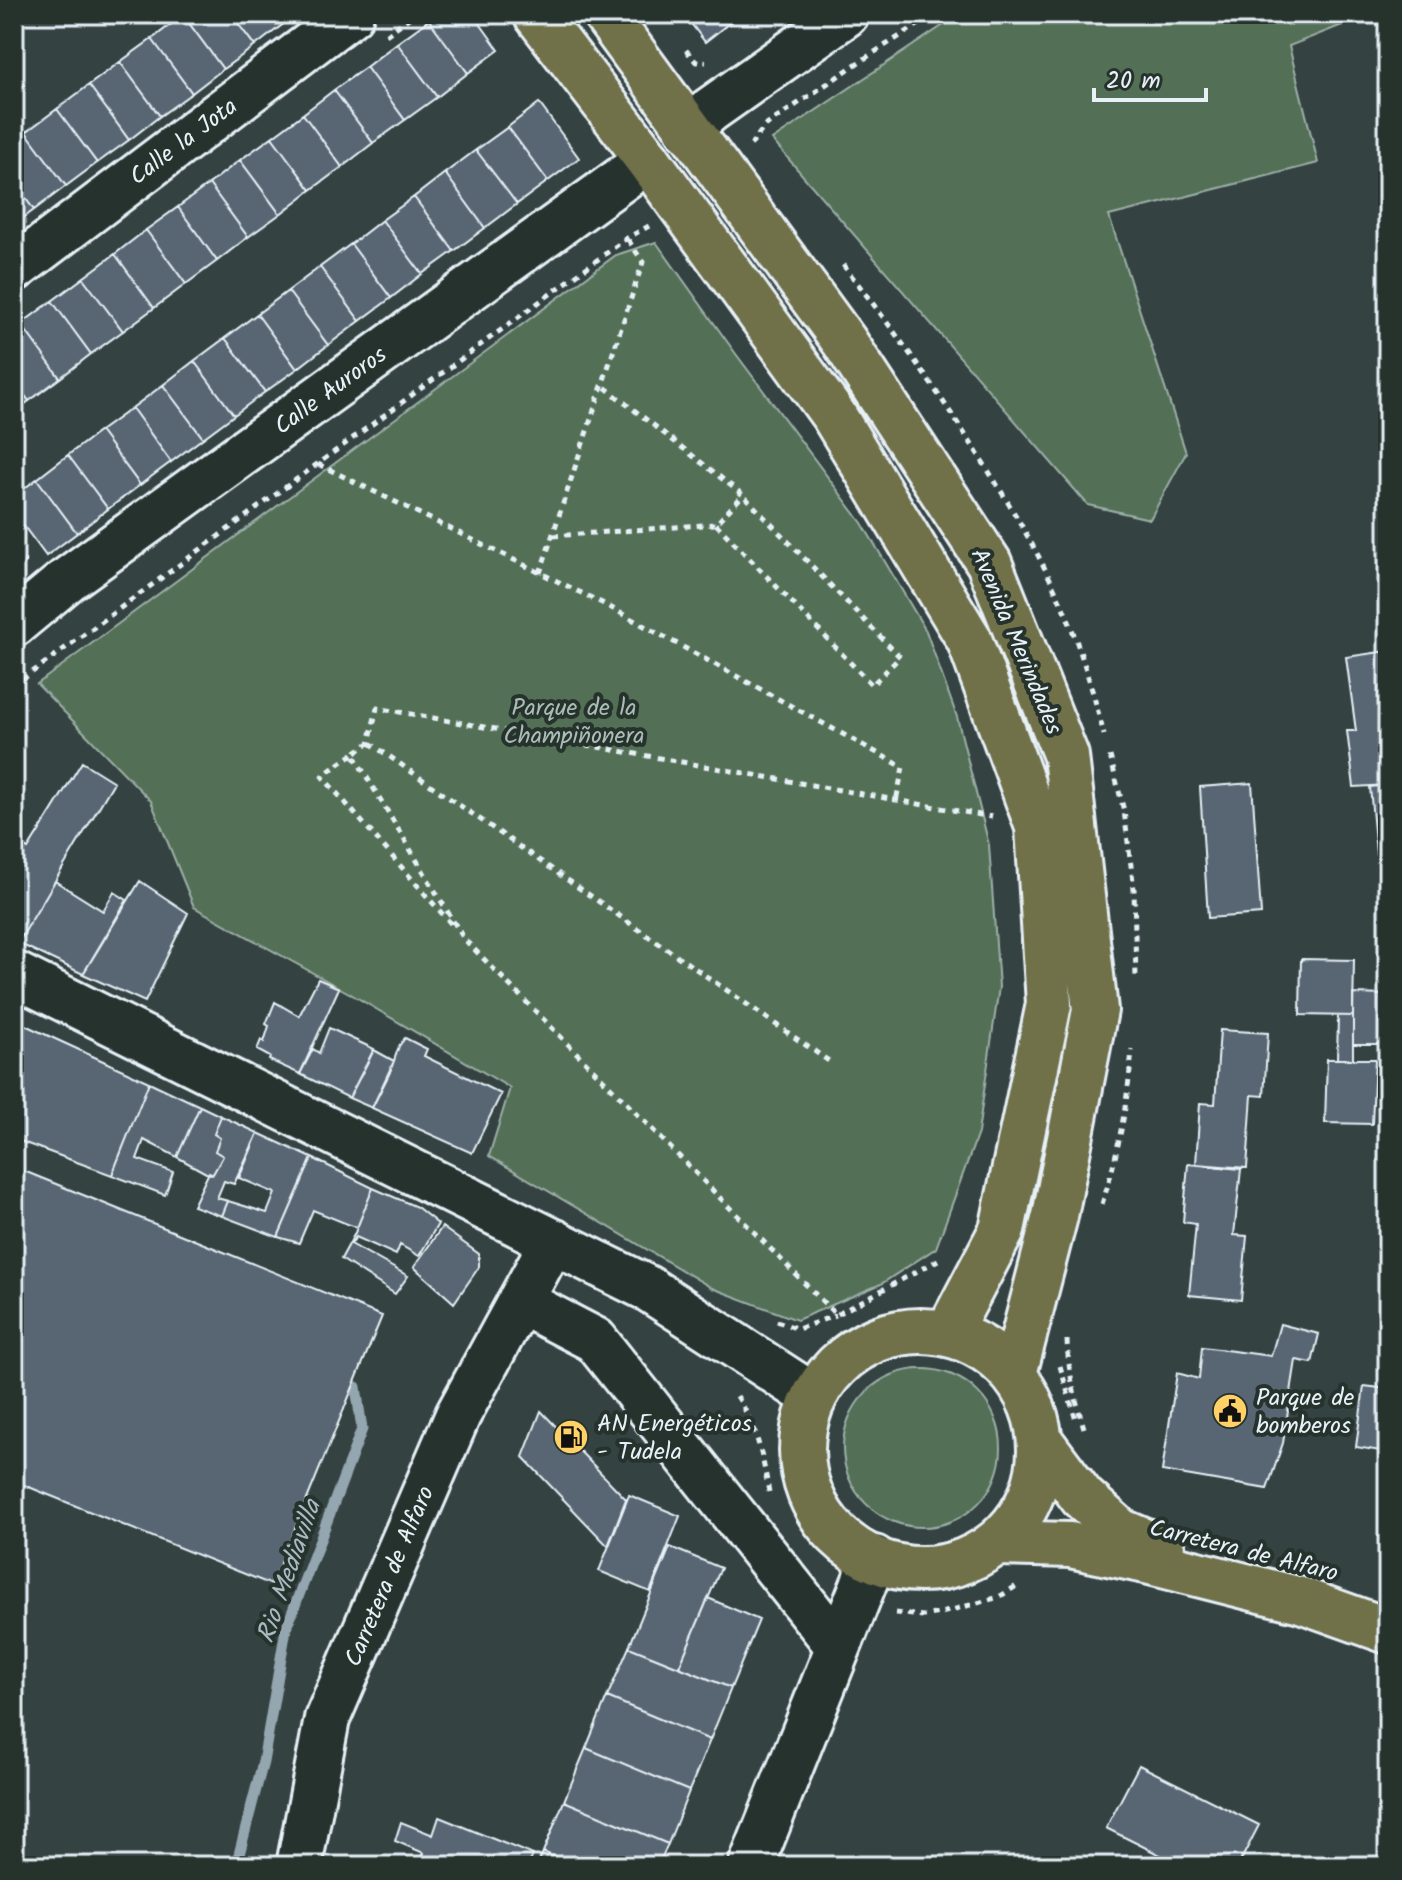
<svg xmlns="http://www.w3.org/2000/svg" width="1402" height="1880" viewBox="0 0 1402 1880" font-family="Kalam,sans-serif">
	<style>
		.green { fill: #526f57; stroke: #9db0a8; stroke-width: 2 }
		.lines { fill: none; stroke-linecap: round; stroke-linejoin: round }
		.stream { stroke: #94a7b0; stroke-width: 11 }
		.building { fill: #586673; stroke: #e8f1f8; stroke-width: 2 }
		.minor-casing { stroke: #e8f1f8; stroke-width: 50 }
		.major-casing { stroke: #e8f1f8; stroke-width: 50 }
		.path { stroke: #e8f1f8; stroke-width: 5; stroke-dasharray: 6 6; stroke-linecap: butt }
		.minor { stroke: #26332d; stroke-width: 44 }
		.major { stroke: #70704a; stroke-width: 44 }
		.labels { text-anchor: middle; stroke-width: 8; stroke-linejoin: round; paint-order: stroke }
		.street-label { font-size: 24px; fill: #e8f1f8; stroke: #26332d }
		.park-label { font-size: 24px; fill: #acbdb8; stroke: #26332d }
		.poi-label { font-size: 24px; fill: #e8f1f8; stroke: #26332d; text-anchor: start }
		.water-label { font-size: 26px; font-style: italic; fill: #a9bac2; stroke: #26332d }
	</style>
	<rect width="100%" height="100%" fill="#354242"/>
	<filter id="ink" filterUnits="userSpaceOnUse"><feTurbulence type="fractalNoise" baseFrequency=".0125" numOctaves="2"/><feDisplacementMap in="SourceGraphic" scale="16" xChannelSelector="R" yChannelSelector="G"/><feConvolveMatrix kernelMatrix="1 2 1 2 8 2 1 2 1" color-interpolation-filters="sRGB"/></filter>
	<g filter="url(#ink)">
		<path class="green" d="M960,14H1370L1289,46L1318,163L1109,216L1186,453L1150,519L1088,505L772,140Z
			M656,242L736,354L862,523L926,631L957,717L989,845L999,987L978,1133L936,1248L881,1284L797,1320L712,1288L489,1156L510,1088L349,993L194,907L151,801L37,684L616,255Z
			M843 1448a79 79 0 1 1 158 0a79 79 0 1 1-158 0Z"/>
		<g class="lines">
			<path class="stream" d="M236,1866L263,1762L286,1629L362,1429L356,1387"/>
		</g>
		<path class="building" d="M184,14H231L255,46L223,69L183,15Z
			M231,14H280L286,22L255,46Z
			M436,14H473L499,50L468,73L429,20Z
			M684,14H728L733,20L705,42Z
			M183,15L223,69L192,93L152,39Z
			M429,20L468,73L437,97L397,43Z
			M152,39L192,93L160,116L120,62Z
			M397,43L437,97L405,120L366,67Z
			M120,62L160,116L129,140L89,85Z
			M366,67L405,120L373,143L334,90Z
			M89,85L129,140L97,163L57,109Z
			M334,90L373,143L342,167L303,114Z
			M539,103L579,158L548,181L508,127Z
			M57,109L97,163L66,186L26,132Z
			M303,114L342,167L311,190L272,137Z
			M508,127L548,181L517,204L476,150Z
			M26,132L66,186L34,210L14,182V142Z
			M272,137L311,190L280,214L240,160Z
			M476,150L517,204L485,228L445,173Z
			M240,160L280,214L248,237L209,184Z
			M445,173L485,228L454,251L414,197Z
			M14,182L34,210L14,225Z
			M209,184L248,237L217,261L178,207Z
			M414,197L454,251L422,274L382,220Z
			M178,207L217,261L186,284L146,230Z
			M382,220L422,274L391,298L351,244Z
			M146,230L186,284L154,308L115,254Z
			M351,244L391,298L360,321L320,267Z
			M115,254L154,308L123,331L83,278Z
			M320,267L360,321L328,345L288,291Z
			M83,278L123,331L91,354L52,301Z
			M288,291L328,345L297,369L257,314Z
			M52,301L91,354L60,378L21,324Z
			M257,314L297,369L265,392L225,338Z
			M21,324L60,378L29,401L14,381V329Z
			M225,338L265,392L234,415L194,361Z
			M194,361L234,415L203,438L163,385Z
			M14,381L29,401L14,412Z
			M163,385L203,438L171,462L132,408Z
			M132,408L171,462L140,485L100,431Z
			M100,431L140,485L108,509L68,455Z
			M68,455L108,509L77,533L37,479Z
			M37,479L77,533L46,556L14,513V496Z
			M1388,651V785L1354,787L1347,731H1356L1346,657Z
			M82,762L114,782L18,943L14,941V840L28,849Z
			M1252,783L1261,914L1208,918L1200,787Z
			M1388,785V851L1376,853L1370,787Z
			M55,881L103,911L114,892L127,900L83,974L18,943Z
			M140,881L188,913L145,1002L83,974Z
			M1301,959L1354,960L1353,1016L1300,1015Z
			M318,979L339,988L300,1074L269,1060L270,1057L257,1050L261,1040L264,1042L269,1026L266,1024L275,1002L299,1016Z
			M1353,994L1388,995V1044H1353Z
			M1338,1016H1353V1059H1337Z
			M14,1020L149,1082L112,1175L14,1139Z
			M329,1028L374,1049L349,1098L300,1074L313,1049L319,1053Z
			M1220,1030L1268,1033L1264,1096L1252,1095L1247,1168L1196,1164L1200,1103L1215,1104Z
			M405,1038L427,1049L424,1056L501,1094L472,1153L372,1108L390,1072L399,1046Z
			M374,1050L394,1061L372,1108L349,1098Z
			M1327,1059H1375L1372,1124L1325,1123Z
			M149,1082L200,1106L177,1157L144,1140L137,1159L173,1172L165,1195L112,1175Z
			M200,1106L221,1116L214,1134L220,1138L215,1151L223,1156L213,1174L206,1173L177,1157Z
			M221,1116L258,1133L234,1184L224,1181L217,1198L228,1201L222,1216L193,1206L209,1172L213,1174L223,1156L215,1151L220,1138L214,1134Z
			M258,1133L312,1158L278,1237L222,1216L228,1201L267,1213L275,1193L239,1178Z
			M312,1158L373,1188L357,1228L313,1210L299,1243L278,1237Z
			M1188,1164L1241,1169L1234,1235L1247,1236L1241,1300L1189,1295L1196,1224L1183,1222Z
			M14,1167L382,1316L272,1585L14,1481Z
			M373,1188L417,1207L438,1224L419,1256L400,1245L396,1255L356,1237L351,1244L408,1276L395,1294L341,1259L354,1235Z
			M442,1227L479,1254V1267L454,1303L414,1267Z
			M1280,1324L1319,1334L1312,1363L1296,1360L1283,1443L1267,1489L1162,1471L1177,1373L1199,1379L1202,1347L1271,1356Z
			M1364,1386L1388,1389V1495L1383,1494L1387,1452L1356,1447Z
			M541,1411L626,1499L608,1546L523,1457Z
			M629,1495L680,1516L650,1592L599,1571Z
			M670,1547L721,1568L679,1667L629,1647Z
			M708,1598L759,1620L731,1688L679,1667Z
			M629,1647L731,1688L710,1740L607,1697Z
			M607,1697L710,1740L689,1791L586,1748Z
			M586,1748L689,1791L668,1844L564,1801Z
			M1139,1765L1259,1825L1238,1866H1182L1106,1828Z
			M564,1801L668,1844L658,1866H575L543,1852Z
			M439,1817L533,1855L528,1866H419L424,1853L395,1841L401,1822L433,1835Z
			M543,1852L575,1866H537Z"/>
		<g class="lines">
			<g class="minor-casing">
				<path id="minor" d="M688,129L710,110L846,14
					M14,269L351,14
					M14,624L67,580L648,160
					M14,974L647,1288L813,1396
					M520,1301L595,1340L838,1646
					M299,1866L327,1719L458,1415L553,1241
					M751,1866L874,1558"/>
			</g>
			<g class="major-casing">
				<path id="major" d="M536,14L648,160L834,416L969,639L1038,827L1049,1004L1002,1230L948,1333
					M605,14L844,341L989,563L1066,756L1095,1010L1055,1216L1014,1374
					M802 1450a119 119 0 1 1 238 0a119 119 0 1 1-238 0Z
					M1041,1442L1082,1497L1120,1531L1162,1549
					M997,1543L1070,1545L1146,1561L1301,1600L1388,1631"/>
			</g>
			<path class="path" d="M386,35L414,14
				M686,50L696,62H706
				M754,145L752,143L765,126L859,62L935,14
				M843,265C890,324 933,385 974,448C1009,503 1043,558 1068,619C1083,656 1094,695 1104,735
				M318,464L606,605L903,767L896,801
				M716,524L872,685L900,657L743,495
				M553,536L716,524L743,495L602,385
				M14,555L19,561L26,562
				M540,573L643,262L627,238
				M14,688L23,679L627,238L649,226
				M370,743L833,1064
				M353,754L322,776L453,926
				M1110,756L1124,811L1134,889L1136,980
				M1102,1204C1118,1155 1128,1101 1132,1049
				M938,1260L836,1315L464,939L353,754L369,743L377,708L992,817
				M777,1321L798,1329L836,1315
				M1067,1340C1068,1370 1075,1399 1084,1428
				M1060,1366L1075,1417
				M737,1396C758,1430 762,1455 769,1492
				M895,1613L923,1616L945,1612L999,1597L1018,1585"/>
			<use href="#minor" class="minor"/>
			<use href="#major" class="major"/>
		</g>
	</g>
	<defs>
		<g id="civic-disc" transform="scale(1.8)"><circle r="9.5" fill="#ffd166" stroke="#26332d"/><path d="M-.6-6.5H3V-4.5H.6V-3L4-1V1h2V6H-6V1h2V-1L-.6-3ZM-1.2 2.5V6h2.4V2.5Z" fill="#111"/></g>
		<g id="fuel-disc" transform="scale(1.8)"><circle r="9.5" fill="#ffd166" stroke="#26332d"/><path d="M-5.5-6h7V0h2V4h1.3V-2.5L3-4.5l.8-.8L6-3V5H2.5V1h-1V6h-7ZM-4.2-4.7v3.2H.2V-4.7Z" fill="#111"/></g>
	</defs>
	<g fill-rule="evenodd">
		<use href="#civic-disc" x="1230" y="1411"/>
		<use href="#fuel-disc" x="571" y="1437"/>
	</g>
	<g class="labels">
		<g class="street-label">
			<text transform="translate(183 141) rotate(-37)" y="8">Calle la Jota</text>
			<text transform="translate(330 390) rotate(-36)" y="8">Calle Auroros</text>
			<text transform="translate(1017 641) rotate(67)" y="8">Avenida Merindades</text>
			<text transform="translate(1244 1550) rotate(14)" y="8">Carretera de Alfaro</text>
			<text transform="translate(389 1576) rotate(-67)" y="8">Carretera de Alfaro</text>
		</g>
		<g class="park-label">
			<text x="574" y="715">Parque de la<tspan x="574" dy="28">Champiñonera</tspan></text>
		</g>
		<g class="poi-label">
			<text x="1256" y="1405">Parque de<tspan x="1256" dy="28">bomberos</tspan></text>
			<text x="597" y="1431">AN Energéticos<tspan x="597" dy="28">- Tudela</tspan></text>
		</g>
		<g class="water-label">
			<text transform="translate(288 1571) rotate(-71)" y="9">Rio Mediavilla</text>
		</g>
	</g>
	<rect width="1402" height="1880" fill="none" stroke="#26332d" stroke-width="48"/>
	<rect x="24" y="24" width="1354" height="1832" fill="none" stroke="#e8f1f8" stroke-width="3" filter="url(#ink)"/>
	<path d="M1094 88v12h112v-12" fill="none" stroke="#e8f1f8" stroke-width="4"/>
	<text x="1106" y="88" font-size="24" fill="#e8f1f8" stroke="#26332d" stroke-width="6" paint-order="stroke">20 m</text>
</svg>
